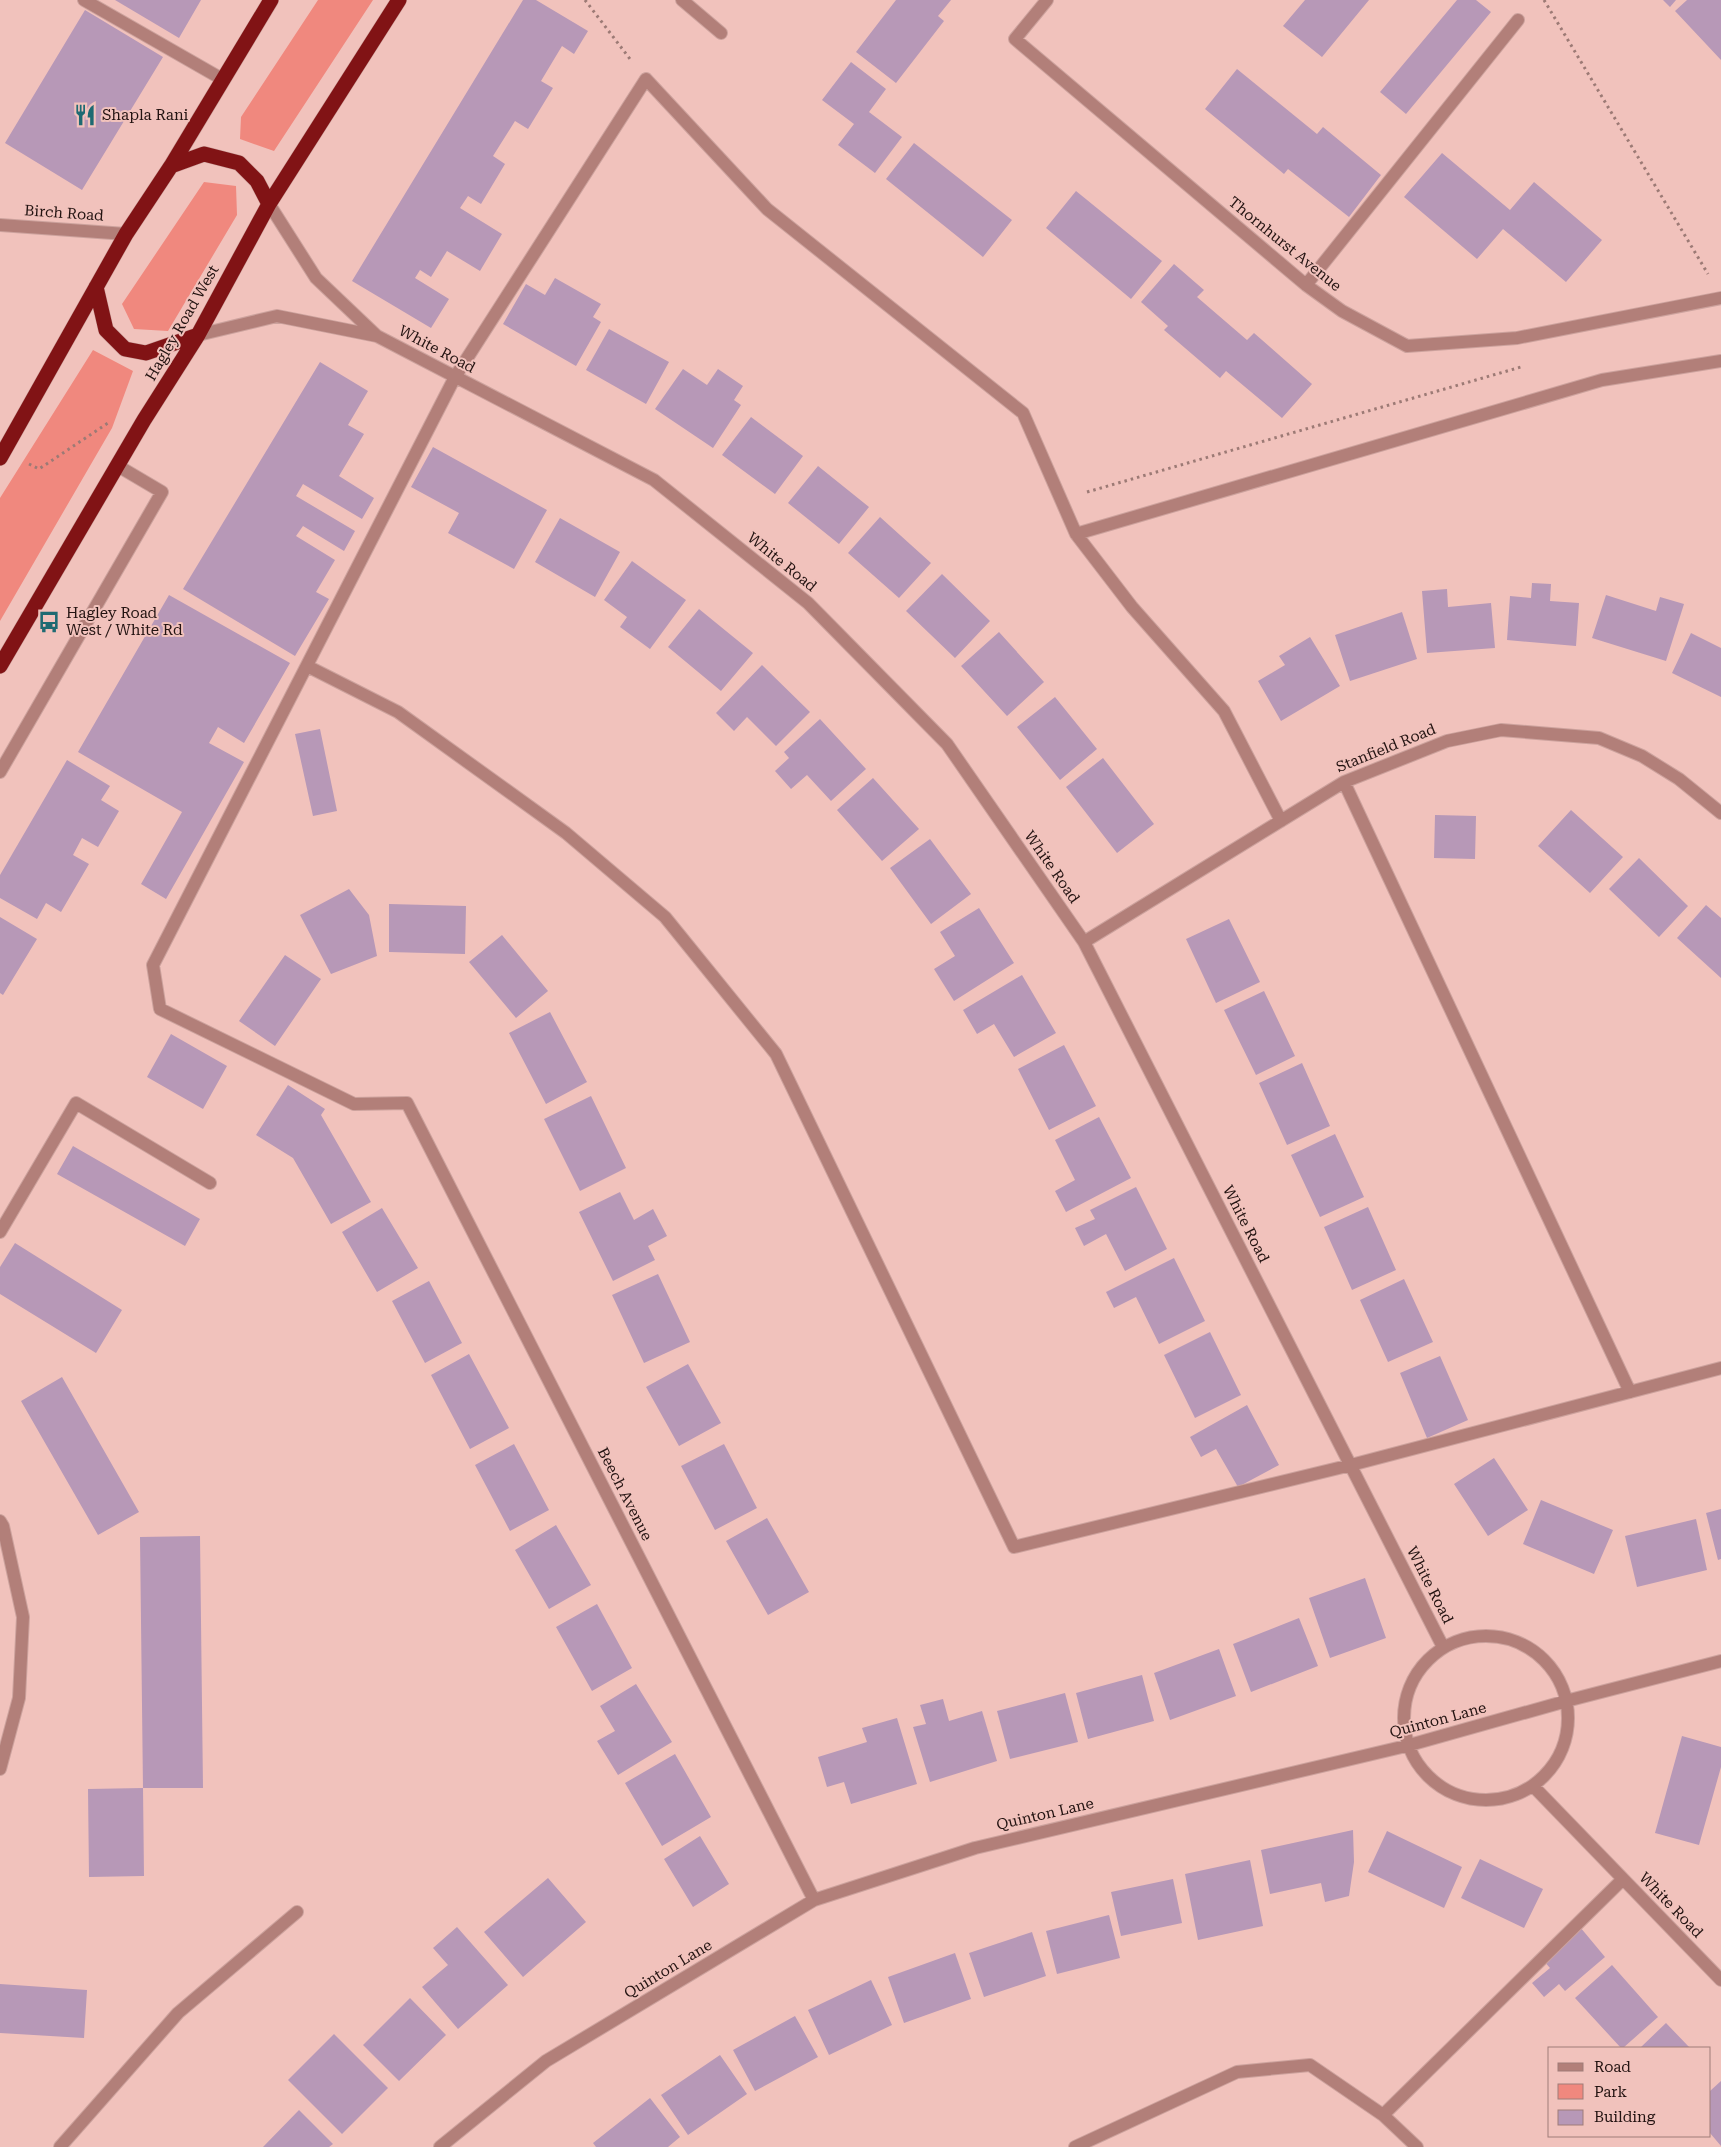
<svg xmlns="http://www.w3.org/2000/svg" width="1721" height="2147" viewBox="0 0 1721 2147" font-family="'Roboto Serif',serif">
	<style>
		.green { fill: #f0887e }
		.building { fill: #b798b7 }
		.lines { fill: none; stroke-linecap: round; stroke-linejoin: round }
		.minor-casing { stroke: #cca29d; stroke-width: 14 }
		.highway-casing { stroke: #cca29d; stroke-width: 16 }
		.path { stroke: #9c7a75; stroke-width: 3; stroke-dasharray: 2.5 4; stroke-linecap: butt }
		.minor { stroke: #b27f79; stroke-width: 12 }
		.highway { stroke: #811315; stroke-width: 15 }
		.labels { text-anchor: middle; stroke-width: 4; stroke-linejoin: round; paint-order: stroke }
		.poi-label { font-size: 15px; fill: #231311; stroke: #f1c2bc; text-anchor: start }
		.street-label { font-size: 15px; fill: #231311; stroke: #f1c2bc }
	</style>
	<rect width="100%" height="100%" fill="#f1c2bc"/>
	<path class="green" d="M318,0H373L274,151L240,139L241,117Z
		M204,182L236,186L237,215L168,331L134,329L122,304Z
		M93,350L133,371L112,428L0,621V498Z"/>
	<path class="building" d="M115,0H201L179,38Z
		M523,0H536L588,31L574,54L562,46L541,81L553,88L528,129L515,121L493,156L505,164L481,204L468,196L460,208L502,234L480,271L447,251L431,277L420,270L415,278L449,299L431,328L352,281Z
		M896,0H951L938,16L944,21L896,83L856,52Z
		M1305,0H1369L1322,57L1283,26Z
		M1457,0H1476L1491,12L1406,114L1380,92Z
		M1663,0H1676L1670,7Z
		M1687,0H1721V60L1675,11Z
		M85,10L163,57L82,190L5,143Z
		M851,62L886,89L869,112L902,137L875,173L838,145L854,124L822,100Z
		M1237,69L1317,134L1323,127L1381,175L1349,217L1288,169L1284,174L1205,109Z
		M914,143L1012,220L983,257L886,179Z
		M1442,153L1510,210L1534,182L1602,240L1566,282L1503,229L1477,259L1404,197Z
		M1076,191L1162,261L1131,299L1046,228Z
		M1174,264L1204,290L1197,297L1247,340L1254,333L1312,384L1282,418L1226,371L1220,378L1164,330L1168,326L1141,302Z
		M555,278L601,304L593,317L601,322L576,366L503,324L526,284L545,295Z
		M609,329L669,362L646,404L586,370Z
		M320,362L368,391L348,425L364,434L339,476L374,498L362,519L303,484L296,496L355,531L344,551L303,526L296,536L335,560L316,592L329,599L295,656L183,589Z
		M683,369L707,385L718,369L743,386L734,400L741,405L713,448L655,409Z
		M751,417L803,456L775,494L722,455Z
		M433,447L547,510L514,569L448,533L459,513L411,487Z
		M818,466L869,507L839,544L788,503Z
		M880,517L931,563L899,598L848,553Z
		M560,518L620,552L595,597L535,562Z
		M632,561L686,600L650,649L620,627L627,617L604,600Z
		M942,574L990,621L955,658L906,611Z
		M1532,583L1551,584L1550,601L1579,603L1576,646L1507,640L1510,596L1531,598Z
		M1447,589L1448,607L1491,603L1495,648L1427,653L1422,591Z
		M169,595L290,663L244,743L218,727L209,743L244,762L166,899L141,884L182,812L78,752Z
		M1606,595L1656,611L1660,597L1684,604L1666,661L1592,638Z
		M699,609L753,653L721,691L668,647Z
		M1402,612L1417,659L1350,681L1335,635Z
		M999,632L1044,682L1007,716L961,666Z
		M1691,633L1721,648V697L1672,673Z
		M1310,637L1340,686L1281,721L1258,681L1285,665L1279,656Z
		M762,665L810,712L776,746L747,717L734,731L716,713Z
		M1055,697L1097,749L1060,780L1017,727Z
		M820,719L866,769L831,801L807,775L791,789L775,771L789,758L784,752Z
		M320,729L337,811L313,816L295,734Z
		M1103,758L1154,824L1117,853L1066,787Z
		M67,760L110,786L101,800L119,811L98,847L82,838L73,855L89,864L61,912L46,903L37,919L0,898V875Z
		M873,778L919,829L882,861L837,810Z
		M1571,810L1623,857L1590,893L1538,846Z
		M1435,815L1476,816L1475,859L1434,858Z
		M930,839L971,894L931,924L890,868Z
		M1639,858L1688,906L1659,937L1609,889Z
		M349,889L369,915L377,956L331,974L300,915Z
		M389,904L466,906L465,954L389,952Z
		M1706,905L1721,918V978L1677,938Z
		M979,908L1014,963L954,1001L934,969L955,956L940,932Z
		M0,917L37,939L3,995L0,993Z
		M1229,919L1260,982L1216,1003L1186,939Z
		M502,935L548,991L516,1018L469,962Z
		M285,955L321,979L275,1046L239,1021Z
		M1022,975L1056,1033L1014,1057L994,1024L977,1034L963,1010Z
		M1264,991L1295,1056L1256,1075L1224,1010Z
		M550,1012L587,1082L546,1104L509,1033Z
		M171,1034L227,1066L203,1109L147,1077Z
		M1064,1045L1096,1106L1049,1130L1018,1069Z
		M1302,1063L1330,1126L1287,1145L1259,1083Z
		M288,1085L325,1109L321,1115L371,1202L331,1224L293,1158L256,1135Z
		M591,1096L626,1168L580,1191L544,1119Z
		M1099,1117L1131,1178L1066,1212L1055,1191L1075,1180L1055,1140Z
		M1335,1134L1364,1197L1320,1217L1291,1155Z
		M73,1146L200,1219L185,1246L57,1174Z
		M1136,1187L1167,1249L1125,1271L1106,1234L1084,1246L1075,1228L1095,1219L1090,1210Z
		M620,1192L634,1220L653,1209L667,1236L648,1246L655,1260L613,1281L579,1212Z
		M1368,1207L1396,1270L1352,1290L1324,1227Z
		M382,1208L418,1268L377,1292L342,1232Z
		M15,1243L122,1310L96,1353L0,1294V1267Z
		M1174,1258L1205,1321L1159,1344L1136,1297L1114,1308L1106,1292Z
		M658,1274L690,1342L644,1363L612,1295Z
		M1404,1279L1433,1342L1388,1362L1360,1300Z
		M429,1281L462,1343L425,1363L392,1301Z
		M1210,1332L1241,1395L1195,1418L1164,1355Z
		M469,1354L509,1428L470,1449L431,1375Z
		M1440,1356L1468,1420L1427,1438L1400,1373Z
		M688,1364L721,1423L679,1446L646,1387Z
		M62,1377L139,1512L98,1535L21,1401Z
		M1247,1405L1279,1465L1238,1487L1216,1449L1201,1457L1190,1437Z
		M514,1444L549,1510L510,1531L475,1465Z
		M724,1444L757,1508L715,1530L681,1466Z
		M1494,1458L1528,1510L1488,1536L1454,1484Z
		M1541,1500L1613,1530L1594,1574L1523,1544Z
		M1721,1509V1559L1718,1560L1706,1513Z
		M767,1518L809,1592L768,1615L726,1541Z
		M1696,1519L1707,1570L1637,1587L1625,1536Z
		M556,1525L591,1585L549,1609L515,1550Z
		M200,1536L203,1788H143L140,1537Z
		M1365,1578L1386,1638L1330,1658L1309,1598Z
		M597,1604L632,1668L592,1691L556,1627Z
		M1299,1618L1318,1666L1251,1692L1233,1644Z
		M1219,1649L1236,1696L1170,1720L1154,1673Z
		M1142,1675L1154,1721L1088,1739L1076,1693Z
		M636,1684L672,1742L618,1775L597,1741L615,1731L600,1706Z
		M1065,1693L1078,1742L1010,1759L997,1711Z
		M943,1699L949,1721L982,1711L997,1761L930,1782L913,1727L926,1724L920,1705Z
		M897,1718L917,1784L851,1804L844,1782L827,1787L818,1757L867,1742L862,1728Z
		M1682,1736L1721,1747V1767L1699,1845L1655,1833Z
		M675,1754L711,1817L662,1846L625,1783Z
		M143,1788L144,1876L89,1877L88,1789Z
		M1353,1830L1354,1862L1349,1896L1325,1902L1321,1883L1270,1894L1261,1850Z
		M1387,1831L1462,1867L1444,1908L1368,1872Z
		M700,1836L729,1884L693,1907L664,1859Z
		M1480,1859L1543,1889L1524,1928L1461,1898Z
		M1250,1860L1263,1926L1198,1940L1185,1874Z
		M548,1878L586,1922L523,1977L484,1932Z
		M1173,1879L1182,1923L1121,1936L1111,1892Z
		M1109,1915L1120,1958L1057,1974L1046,1931Z
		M457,1927L508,1985L458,2029L422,1987L448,1965L433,1948Z
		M1580,1927L1605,1957L1565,1991L1559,1984L1544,1997L1532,1983L1550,1968L1543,1960Z
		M1032,1932L1046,1976L984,1997L969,1953Z
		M955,1953L971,1999L904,2023L888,1977Z
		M1612,1965L1658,2017L1623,2048H1621L1575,1998Z
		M871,1980L892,2025L829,2055L808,2010Z
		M0,1984L87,1990L84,2038L0,2033Z
		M410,1998L446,2035L399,2081L363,2045Z
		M795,2016L818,2057L755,2091L733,2050Z
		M1666,2023L1690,2048H1640Z
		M334,2034L388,2088L342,2134L288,2080Z
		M720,2055L747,2094L688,2135L661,2095Z
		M1721,2081V2146L1710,2133V2091Z
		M650,2098L680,2137L668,2147H596L593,2143Z
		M299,2110L333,2144L329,2147H263Z"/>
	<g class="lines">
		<g class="minor-casing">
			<path id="minor" d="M84,0L222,79
				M682,0L721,33
				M1047,0L1015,39L1306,285L1342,311L1407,346L1517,338L1721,298
				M269,204L316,278L377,336L654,480L808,603L947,744L1084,942L1442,1645
				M0,225L126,234
				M1306,285L1518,20
				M198,335L277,316L377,336
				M1076,534L1602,380L1721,361
				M307,666L398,712L566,833L665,917L776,1054L1014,1547L1351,1465L1721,1368
				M0,772L162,492L118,466
				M1344,782L1630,1392
				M1084,942L1344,782L1447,741L1501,730L1599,738L1642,756L1679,779L1721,813
				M0,1232L76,1103L210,1183
				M0,1521L3,1526L23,1617L19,1698L0,1769
				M1404 1718a82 82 0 1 1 164 0a82 82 0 1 1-164 0Z
				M1535,1788L1721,1980
				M814,1900L407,1103L354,1104L160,1009L153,965L455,377L646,79L767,209L1023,413L1076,534L1132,607L1224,711L1281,821
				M1383,2115L1623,1879
				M60,2147L178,2013L297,1912
				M440,2147L546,2061L814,1900L975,1848L1406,1746L1570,1700L1721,1661
				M1075,2147L1237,2072L1310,2065L1383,2115L1417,2147"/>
		</g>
		<g class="highway-casing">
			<path id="highway" d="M171,166L204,154L239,163L257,181L269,204
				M96,287L106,330L125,349L146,353L198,335
				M0,458L126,234L171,166L271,0
				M0,666L144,420L198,335L269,204L399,0"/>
		</g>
		<path class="path" d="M585,0L630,59
			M1544,0L1708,274
			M29,464L39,469L108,423
			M1087,492L1521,367"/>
		<use href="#minor" class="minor"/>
		<use href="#highway" class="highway"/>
	</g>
	<defs>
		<g id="restaurant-bare" transform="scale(1.725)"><path d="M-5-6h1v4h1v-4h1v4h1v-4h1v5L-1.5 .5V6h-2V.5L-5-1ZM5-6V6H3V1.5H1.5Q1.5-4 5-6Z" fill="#1e6a72" stroke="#f1c2bc" stroke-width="2.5" paint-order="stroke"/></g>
		<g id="bus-bare" transform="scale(1.725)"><path d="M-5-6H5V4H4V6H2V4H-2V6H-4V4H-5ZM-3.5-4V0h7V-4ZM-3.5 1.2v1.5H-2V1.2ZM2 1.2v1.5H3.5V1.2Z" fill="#1e6a72" stroke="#f1c2bc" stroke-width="2.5" paint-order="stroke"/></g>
	</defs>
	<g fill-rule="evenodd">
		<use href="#restaurant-bare" x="85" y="115"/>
		<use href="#bus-bare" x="49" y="622"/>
	</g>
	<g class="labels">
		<g class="poi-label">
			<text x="102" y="120">Shapla Rani</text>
			<text x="66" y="618">Hagley Road<tspan x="66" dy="17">West / White Rd</tspan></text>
		</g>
		<g class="street-label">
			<text transform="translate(64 213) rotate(4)" y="5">Birch Road</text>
			<text transform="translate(1285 244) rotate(39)" y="5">Thornhurst Avenue</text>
			<text transform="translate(182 323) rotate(-60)" y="5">Hagley Road West</text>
			<text transform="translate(437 349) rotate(28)" y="5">White Road</text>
			<text transform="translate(782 562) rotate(39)" y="5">White Road</text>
			<text transform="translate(1386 748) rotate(-22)" y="5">Stanfield Road</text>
			<text transform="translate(1052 867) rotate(55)" y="5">White Road</text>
			<text transform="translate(1246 1224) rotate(63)" y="5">White Road</text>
			<text transform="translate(625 1494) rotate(63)" y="5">Beech Avenue</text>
			<text transform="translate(1430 1585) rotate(63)" y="5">White Road</text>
			<text transform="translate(1438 1720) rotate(-15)" y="5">Quinton Lane</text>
			<text transform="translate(1045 1814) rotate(-13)" y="5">Quinton Lane</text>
			<text transform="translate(1671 1905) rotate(46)" y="5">White Road</text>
			<text transform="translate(668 1969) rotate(-31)" y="5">Quinton Lane</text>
		</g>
	</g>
	<rect x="1548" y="2047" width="162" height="90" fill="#f1c2bc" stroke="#9f7c78"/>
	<rect x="1558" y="2063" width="25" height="8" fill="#b27f79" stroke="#9f7c78"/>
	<text x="1594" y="2072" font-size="15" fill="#231311">Road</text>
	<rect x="1558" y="2084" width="25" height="15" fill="#f0887e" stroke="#9f7c78"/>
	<text x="1594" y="2097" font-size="15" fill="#231311">Park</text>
	<rect x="1558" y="2110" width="25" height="15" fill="#b798b7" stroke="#9f7c78"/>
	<text x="1594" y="2122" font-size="15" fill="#231311">Building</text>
</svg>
